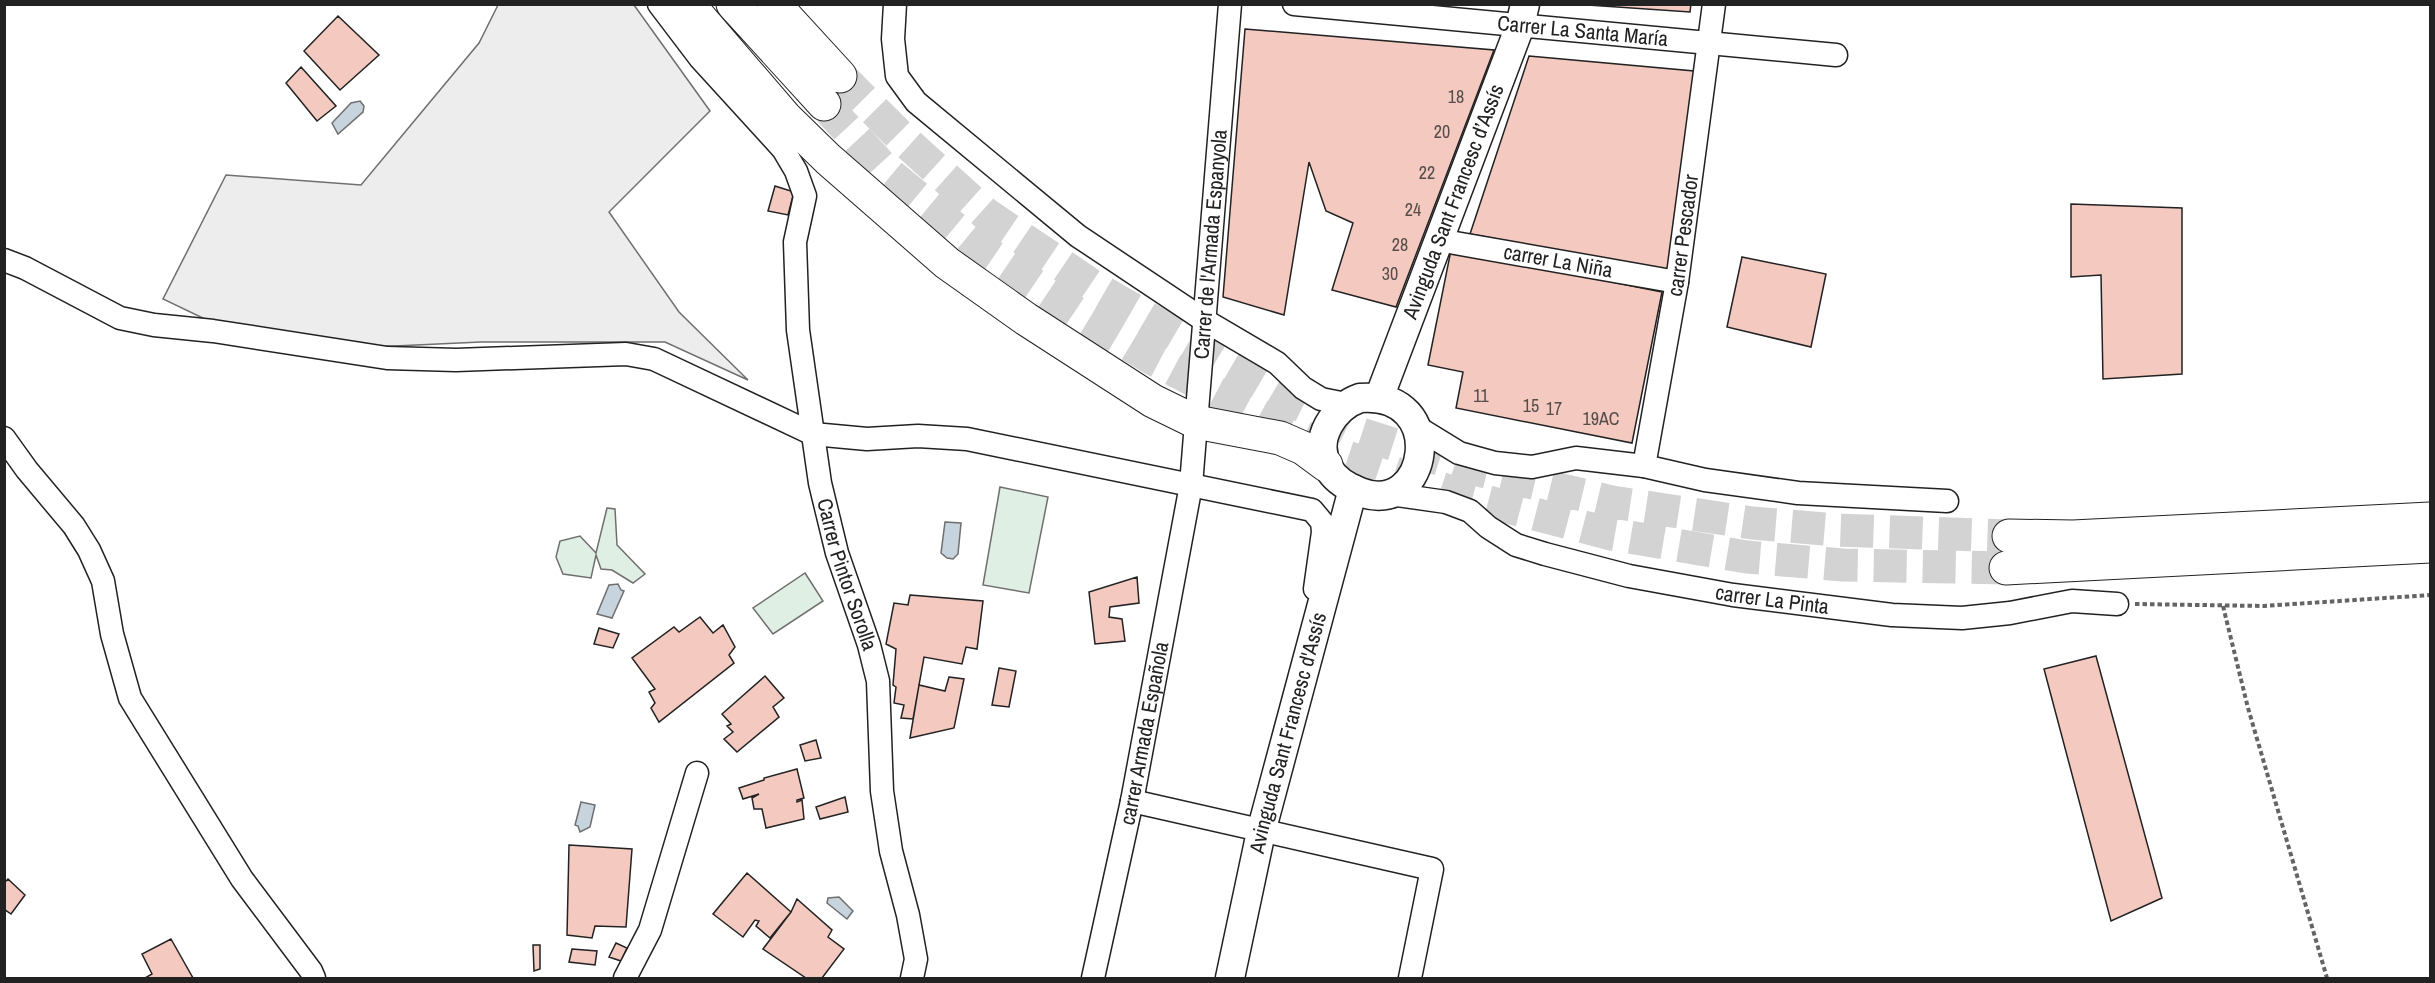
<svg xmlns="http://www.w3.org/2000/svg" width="2435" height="983" viewBox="0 0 2435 983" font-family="'Archivo Narrow',sans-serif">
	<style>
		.green { fill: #e0efe3; stroke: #6f6f6f; stroke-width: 1.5 }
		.parking { fill: #ededed; stroke: #6f6f6f; stroke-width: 1.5 }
		.water { fill: #c7d3dd; stroke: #6f6f6f; stroke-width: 1.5 }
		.building { fill: #f3c9c0; stroke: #222; stroke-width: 1.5 }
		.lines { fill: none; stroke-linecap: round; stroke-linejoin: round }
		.highway-tunnel { stroke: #d3d3d3; stroke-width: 33; stroke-dasharray: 33 16; stroke-linecap: butt }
		.minor-casing { stroke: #222; stroke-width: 25 }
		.major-casing { stroke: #222; stroke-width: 31 }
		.highway-casing { stroke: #222; stroke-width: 35 }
		.path { stroke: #646464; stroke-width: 4; stroke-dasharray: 4.5 3; stroke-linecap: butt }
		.minor { stroke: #fff; stroke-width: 22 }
		.major { stroke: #fff; stroke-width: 28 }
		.highway { stroke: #fff; stroke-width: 33 }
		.labels { text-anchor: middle; stroke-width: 4.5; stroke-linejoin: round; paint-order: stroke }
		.number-label { font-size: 18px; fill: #564c4a }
		.street-label { font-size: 21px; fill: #222; stroke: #fff }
	</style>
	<rect width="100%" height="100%" fill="#fff"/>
	<path class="green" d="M1000,487L1048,497L1029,593L983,585Z
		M607,508L615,509L617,545L645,574L633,583L612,570L601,569L596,555L591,578L563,574L556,557L560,541L580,536L596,553Z
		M805,573L823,601L773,634L753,608Z"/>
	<path class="parking" d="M498,5H634L710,111L609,212L679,312L748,380L665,342H481L373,347L209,321L163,299L226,175L361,185L479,43Z"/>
	<path class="water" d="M360,101L364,106L363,112L338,134L332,123L351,103Z
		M945,522L961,523L958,554L953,559L947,558L941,553Z
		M618,584L621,590L624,591L612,618L597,614L609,585Z
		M581,802L595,805L590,827L580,832L578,826L575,825Z
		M839,897L853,911L847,919L827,903L828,898Z"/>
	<path class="building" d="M1573,4H1691L1690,12Z
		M338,16L379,55L340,90L304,51Z
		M1245,29L1494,50L1396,307L1332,290L1353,223L1326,211L1309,162L1284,315L1223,297Z
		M1529,56L1694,71L1668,270L1470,234Z
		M301,67L336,106L317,121L286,83Z
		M775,186L794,192L788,215L768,211Z
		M2071,204L2182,208V374L2103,379L2101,275L2071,277Z
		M1451,250L1662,292L1632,443L1456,408L1463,372L1428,365Z
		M1742,257L1826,274L1811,347L1727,327Z
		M1137,577L1139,603L1110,607L1109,617L1122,619L1125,641L1095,644L1089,592Z
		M910,595L983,601L977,649L966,647L962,664L924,657L913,719L901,718L904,705L894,703L896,687L893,685L896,649L886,644L894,603L908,605Z
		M700,617L713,633L723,625L735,647L729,655L734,663L659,722L651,708L655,703L649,692L655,689L632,658L674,627L679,632Z
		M599,628L619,634L613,648L594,644Z
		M2096,656L2162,898L2111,921L2044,669Z
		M999,668L1016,671L1009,707L992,705Z
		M765,676L784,698L773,707L779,717L737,752L724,739L733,732L727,726L731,724L722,714Z
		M949,677L964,679L954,728L910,738L919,685L945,691Z
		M816,740L821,758L805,761L800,745Z
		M797,769L804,798L797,800V802L802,800L804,819L766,828L762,809H754L752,798L759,794L743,799L739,788L764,780V778Z
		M845,797L848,812L820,819L816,807Z
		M569,845L632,849L626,927L595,926L592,938L567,935Z
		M747,873L791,912L770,938L756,926L759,921L755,920L743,937L713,914Z
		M8,879L25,895L11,914L4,909V883Z
		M797,899L832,930L828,937L844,949L822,978H806L763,949L791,912Z
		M171,939L193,978H145L152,974L142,954Z
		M616,943L627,948L621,961L609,957Z
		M533,945H540V969L534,971Z
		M572,949L597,951L595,965L569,962Z"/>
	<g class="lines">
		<path class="highway-tunnel" d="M840,76L905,141L986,214L1096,288L1278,394L1355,432L1461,466L1612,502L1752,523L1836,530L2009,536
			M824,104L887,172L970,241L1081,316L1153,359L1263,417L1341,455L1458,494L1611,534L1747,557L1843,565L2006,568"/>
		<g class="minor-casing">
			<g id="minor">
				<path id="s1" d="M659,4L700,58L783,149L796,171L805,196L795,242L798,330L820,483L837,553L869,645L878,681L882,791L891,851L908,915L916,959L912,978"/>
				<path d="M895,4L893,39L897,76L916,102L1078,236L1204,320L1277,363L1303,388L1321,399L1346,404"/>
				<path id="s2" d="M1294,4L1836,55"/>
				<path id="s3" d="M1438,240L1677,282"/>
				<path d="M4,260L25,268L120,318L154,325L213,331L387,358L456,360L626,354L654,359L813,434L867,439L918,436L967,439L1312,510L1322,522L1323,532L1315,589"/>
				<path d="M1415,426L1459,453L1495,463L1532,467L1576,458L1644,466L1705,480L1798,493L1947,501"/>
				<path d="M4,438L27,470L74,526L89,550L103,581L112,634L130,698L242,879L311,971L314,978"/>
				<path id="s4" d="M1644,466L1677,282L1714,4"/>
				<path id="s5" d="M1390,494L1446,502L1470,511L1488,527L1516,545L1545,554L1629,576L1733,595L1892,615L1962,618L2010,613L2072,601L2117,604"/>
				<path d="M1132,801L1432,869L1410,978"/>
				<path d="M625,978L650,930L697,773"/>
				<path id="s6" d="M1093,978L1132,801L1191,485L1230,4"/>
			</g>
		</g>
		<g class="major-casing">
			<g id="major">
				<path d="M1360,398C1450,391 1429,519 1360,492C1347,487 1334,479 1328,467C1312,439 1334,407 1360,398Z"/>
				<path id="s7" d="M1379,398L1520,26L1525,4"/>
				<path id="s8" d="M1230,978L1261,832L1353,489"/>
			</g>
		</g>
		<g class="highway-casing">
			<path id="highway" d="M688,4L785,117L828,159L947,263L1026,319L1153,401L1196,422L1280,438L1303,448L1326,465
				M733,4L824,104
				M774,4L840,76
				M2009,536L2073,537L2430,519
				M2006,568L2430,546"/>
		</g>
		<path class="path" d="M2135,604L2264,606L2430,595
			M2223,606L2248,708L2327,978"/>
		<use href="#minor" class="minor"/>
		<use href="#major" class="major"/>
		<use href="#highway" class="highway"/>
	</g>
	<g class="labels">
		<g class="number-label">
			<text x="1456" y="103">18</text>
			<text x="1442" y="138">20</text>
			<text x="1427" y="179">22</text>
			<text x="1413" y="216">24</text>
			<text x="1400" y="251">28</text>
			<text x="1390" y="280">30</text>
			<text x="1481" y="402">11</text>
			<text x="1531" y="412">15</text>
			<text x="1554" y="415">17</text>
			<text x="1601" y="425">19AC</text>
		</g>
		<g class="street-label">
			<text dy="7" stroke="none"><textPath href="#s2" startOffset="290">Carrer La Santa María</textPath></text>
			<text dy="7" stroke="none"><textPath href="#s7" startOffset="210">Avinguda Sant Francesc d’Assís</textPath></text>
			<text dy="7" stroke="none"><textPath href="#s4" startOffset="234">carrer Pescador</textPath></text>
			<text dy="7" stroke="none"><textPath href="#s6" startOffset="744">Carrer de l'Armada Espanyola</textPath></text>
			<text dy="7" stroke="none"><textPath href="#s3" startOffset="122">carrer La Niña</textPath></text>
			<text dy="7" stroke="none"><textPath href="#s1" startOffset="628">Carrer Pintor Sorolla</textPath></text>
			<text dy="7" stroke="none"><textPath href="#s5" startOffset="402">carrer La Pinta</textPath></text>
			<text dy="7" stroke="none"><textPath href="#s6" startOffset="250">carrer Armada Española</textPath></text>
			<text dy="7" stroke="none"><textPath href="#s8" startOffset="252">Avinguda Sant Francesc d'Assís</textPath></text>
		</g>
	</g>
	<rect width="2435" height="983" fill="none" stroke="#222222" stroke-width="12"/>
</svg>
